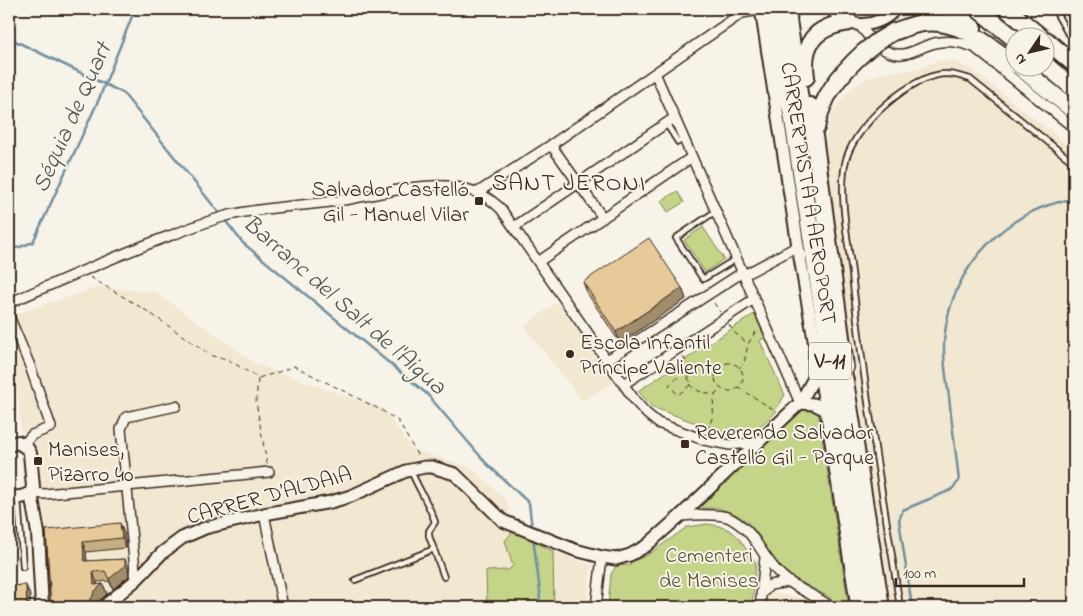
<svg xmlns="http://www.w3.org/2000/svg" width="1083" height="616" viewBox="0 0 1083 616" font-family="'Indie Flower',sans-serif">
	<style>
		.built { fill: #f2e7d1 }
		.green { fill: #c4d488; stroke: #807f53 }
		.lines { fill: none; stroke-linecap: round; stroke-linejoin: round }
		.stream { stroke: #7190a0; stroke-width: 2.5 }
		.service-casing { stroke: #3b2a1e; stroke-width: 8 }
		.minor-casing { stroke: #3b2a1e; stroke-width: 12 }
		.tertiary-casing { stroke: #3b2a1e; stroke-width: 15 }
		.secondary-casing { stroke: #3b2a1e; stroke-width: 16 }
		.motorway-casing { stroke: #3b2a1e; stroke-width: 20 }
		.path { stroke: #3b2a1e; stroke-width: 1; stroke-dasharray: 5 4; stroke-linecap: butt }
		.service { stroke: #f7f3e8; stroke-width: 4.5 }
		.minor { stroke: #f7f3e8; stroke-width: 9 }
		.tertiary { stroke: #f7f3e8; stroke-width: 11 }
		.secondary { stroke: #f7f3e8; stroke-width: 12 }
		.motorway { stroke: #f7f3e8; stroke-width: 16 }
		.motorway-bridge-casing { stroke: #3b2a1e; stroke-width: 20; stroke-linecap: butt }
		.motorway-bridge { stroke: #f7f3e8; stroke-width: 16 }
		.wall { fill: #c6ae84; stroke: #3b2a1e }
		.shaded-wall { fill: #a18d6c; stroke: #3b2a1e }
		.building { fill: #e6ca9a; stroke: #3b2a1e }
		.poi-dot { fill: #3b2a1e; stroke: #f7f3e8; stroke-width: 2 }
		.labels { text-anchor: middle; stroke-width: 4; stroke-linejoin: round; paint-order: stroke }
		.shield { fill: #f7f3e8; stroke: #73665b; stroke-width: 1 }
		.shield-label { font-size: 21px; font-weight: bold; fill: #3b2a1e }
		.poi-label { font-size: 22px; fill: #3b2a1e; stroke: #f7f3e8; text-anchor: start }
		.street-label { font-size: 22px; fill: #3b2a1e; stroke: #f7f3e8 }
		.park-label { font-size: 22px; fill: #5d5438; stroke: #f7f3e8 }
		.water-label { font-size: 24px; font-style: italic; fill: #525454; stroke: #f7f3e8 }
		.neighbourhood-label { font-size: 24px; letter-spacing: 1px; fill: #3b2a1e; stroke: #f7f3e8 }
	</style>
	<rect width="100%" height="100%" fill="#f7f3e8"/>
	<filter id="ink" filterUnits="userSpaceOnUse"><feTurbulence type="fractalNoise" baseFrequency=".02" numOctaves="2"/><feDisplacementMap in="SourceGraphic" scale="10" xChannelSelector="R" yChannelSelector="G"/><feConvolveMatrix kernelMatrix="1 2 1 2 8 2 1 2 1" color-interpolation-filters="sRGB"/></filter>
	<g filter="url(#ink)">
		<path class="built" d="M945,60L954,61L974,71L1074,150V607H892L834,241L831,191L825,141L832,113L844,96L857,84L867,78L882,73L918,69L936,61Z
			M98,287L155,292L258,365L383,409L412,449L472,468L506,500L518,540L517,607H36L11,316Z
			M557,302L616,381L582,401L524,326Z
			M553,551L591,565L587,607H554Z
			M766,592L853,607H763Z"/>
		<path class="green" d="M677,191L684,202L668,212L661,201Z
			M703,227L724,259L705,272L684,240Z
			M754,314L765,337L760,341L785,395L773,415L760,426L745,432L744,430L726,432L690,421L652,407L638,391Z
			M804,408L818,411L849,607H840L829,597L793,578L778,565L766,551L760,537L749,523L737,515L718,508H698Z
			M708,524C742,529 737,541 756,562L752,607H608L611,574L616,566L631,565L630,562L648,555L687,527Z
			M513,531L553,551L554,607H487L486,571L508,570L513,566L505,541Z"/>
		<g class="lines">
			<path class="stream" d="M9,38L123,93L220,214
				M224,219L243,243L427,394L487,464L529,503L532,529
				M9,249L20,247L33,242L99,99L135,9
				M533,537L540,592L539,607
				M912,607L899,520L903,510L951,490L959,481C956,453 952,425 949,397C946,376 942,354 945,332C954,265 1007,209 1074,199"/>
			<g class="service-casing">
				<path id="service" d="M1054,9L1067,32L1074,38
					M666,123L678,142L684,139
					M716,211L676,238L703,279L736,259
					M411,471C418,488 429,504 435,522L429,531V536L444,577
					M18,499L23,567
					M355,580L434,549
					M900,607C883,496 863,385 852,273C848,242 839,194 845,164C851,130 903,82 937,75C949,72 959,76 970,79L1074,163"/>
			</g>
			<g class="minor-casing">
				<path id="minor" d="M859,25C865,31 870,40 877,45C904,66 916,45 940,42C952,40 963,43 974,47L1074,128
					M655,73L800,403
					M551,145L603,218
					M478,192L551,145L742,13L754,11L762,12
					M514,227L674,118
					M538,262L692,157
					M744,275L798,246
					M9,303C62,280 115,256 169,236C189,229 209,220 230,215C269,206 310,206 350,199C398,191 462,169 501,209L636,402L647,414L658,423L704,440L730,445L759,442
					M9,316L30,366L51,427L32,435L24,444
					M607,360L743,272
					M624,384L754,299
					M31,493L45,494L269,472
					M264,514L283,607
					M680,516C692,515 716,513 727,517C733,519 745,528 749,533C761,547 768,564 782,576C796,589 815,595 831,607
					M136,580L121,429L126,417L176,406
					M761,594L770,585L788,582
					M596,607L602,557
					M760,607L765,557"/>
			</g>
			<g class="tertiary-casing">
				<path id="tertiary" d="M761,9L798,246L826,410L857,607
					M832,9C847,31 879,28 895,9
					M800,403L814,404L826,410
					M103,607L136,580L162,553L182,538L205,528L264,514L331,502L351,496L406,471L425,467H432L455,474L503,521L575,550L602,557L616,559L630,555L646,546L680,516L800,403L814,378L815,348"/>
			</g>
			<g class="secondary-casing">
				<path id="secondary" d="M9,445L18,442L27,448L30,453L33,487L31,493L38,533L42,607
					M9,495C16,499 24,497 31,493"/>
			</g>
			<g class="motorway-casing">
				<path id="motorway" d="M773,9L788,99L792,114L869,607
					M789,9L788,20L803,120
					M949,9L973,28
					M978,9L1016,40
					M1007,9L1042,38
					M893,32C903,29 913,24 923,23C959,18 988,45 1016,65
					M1046,40L1074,64
					M1046,65L1074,89
					M1021,68L1074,111
					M806,77C801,43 815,27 849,22
					M810,106L845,367
					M816,128C822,96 840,74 864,52
					M839,357L845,381L881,607"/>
			</g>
			<path class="path" d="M90,277L147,311L212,356L227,359L258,378L276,373L294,366L381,410L398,421L419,458
				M714,303L720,312
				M729,325L735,333L748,344
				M667,332L673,341
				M683,357L687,363L695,368L709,365L718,368
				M715 377a14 14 0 1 1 28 0a14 14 0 1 1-28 0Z
				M739,368L744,363L748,344L757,329
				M688,378L695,369
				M258,379L256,402L267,464
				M690,385L678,395L669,385L683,373L692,383L690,385C697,392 705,393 715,394
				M738,387L777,412
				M707,431C709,426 712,420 713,415C714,404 711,398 720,389"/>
			<use href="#service" class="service"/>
			<use href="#minor" class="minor"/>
			<use href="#tertiary" class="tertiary"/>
			<use href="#secondary" class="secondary"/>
			<use href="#motorway" class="motorway"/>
			<g class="motorway-bridge-casing">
				<path id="motorway-bridge" d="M864,52L878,41L893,32"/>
			</g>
			<use href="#motorway-bridge" class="motorway-bridge"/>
		</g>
		<path class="wall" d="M583,282L682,288L686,299L620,343L587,293Z
			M46,530L124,533L126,548L86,552L87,561L125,559L128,568L129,576L113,589L109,581L97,582V585L103,584L107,594L98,602L96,607H51Z"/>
		<path class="shaded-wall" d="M682,288L686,299L620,343L616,332Z
			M120,523L124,533L126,548L122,538Z
			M83,542L86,552L88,571L84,561Z
			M125,559L128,568L129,576L113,589L109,579Z
			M93,572L97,582V589L103,584L107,594L98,602L96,607H80L94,585Z
			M26,585L30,595V607H27Z"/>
		<path class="building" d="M649,238L682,288L616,332L583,282Z
			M120,523L122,538L83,542L84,561L125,559V566L109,579L105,571L93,572L94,585L103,584L94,592L92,598L80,607H51L46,530Z
			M26,585L27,607H10L9,586Z
			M783,603V607H774L773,604Z
			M814,604L821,607H809Z"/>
	</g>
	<g class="poi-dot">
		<rect x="474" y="196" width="10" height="10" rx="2.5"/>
		<circle cx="570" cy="354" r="5"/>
		<rect x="680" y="439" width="10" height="10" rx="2.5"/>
		<rect x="33" y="456" width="10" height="10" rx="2.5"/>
	</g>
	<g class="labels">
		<rect class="shield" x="809" y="342.5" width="42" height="37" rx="4"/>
		<g class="shield-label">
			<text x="830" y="368">V-11</text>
		</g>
		<g class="poi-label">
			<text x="469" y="196" text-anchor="end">Salvador Castelló<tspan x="469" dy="25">Gil - Manuel Vilar</tspan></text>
			<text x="580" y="349">Escola Infantil<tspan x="580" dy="25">Príncipe Valiente</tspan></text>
			<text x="695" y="439">Reverendo Salvador<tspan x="695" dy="25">Castelló Gil - Parque</tspan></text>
			<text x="48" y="456">Manises,<tspan x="48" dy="25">Pizarro 40</tspan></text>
		</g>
		<g class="street-label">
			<text transform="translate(810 193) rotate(81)" y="8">CARRER PISTA A AEROPORT</text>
			<text transform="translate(269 494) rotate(-15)" y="8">CARRER D’ALDAIA</text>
		</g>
		<g class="park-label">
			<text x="709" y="562">Cementeri<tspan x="709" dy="25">de Manises</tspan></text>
		</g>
		<g class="water-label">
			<text transform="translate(71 117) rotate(-66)" y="8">Séquia de Quart</text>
			<text transform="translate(345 304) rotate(41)" y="8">Barranc del Salt de l'Aigua</text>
		</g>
		<g class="neighbourhood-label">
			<text x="569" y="190">SANT JERONI</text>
		</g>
	</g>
	<rect width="1083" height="616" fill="none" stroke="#f7f3e8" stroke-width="30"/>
	<rect x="15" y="15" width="1053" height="586" fill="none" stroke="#3b2a1e" stroke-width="2" filter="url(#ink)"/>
	<g transform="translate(1030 52) rotate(235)"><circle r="24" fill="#f7f3e8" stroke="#aca397"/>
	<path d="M0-4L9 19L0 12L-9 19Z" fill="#3b2a1e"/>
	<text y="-8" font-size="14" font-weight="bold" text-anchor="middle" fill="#3b2a1e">N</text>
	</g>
	<path d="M896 578v8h128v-8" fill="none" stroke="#3b2a1e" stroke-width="2.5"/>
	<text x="903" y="578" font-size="15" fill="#3b2a1e" stroke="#f7f3e8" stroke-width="4" paint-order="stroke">100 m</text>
</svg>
